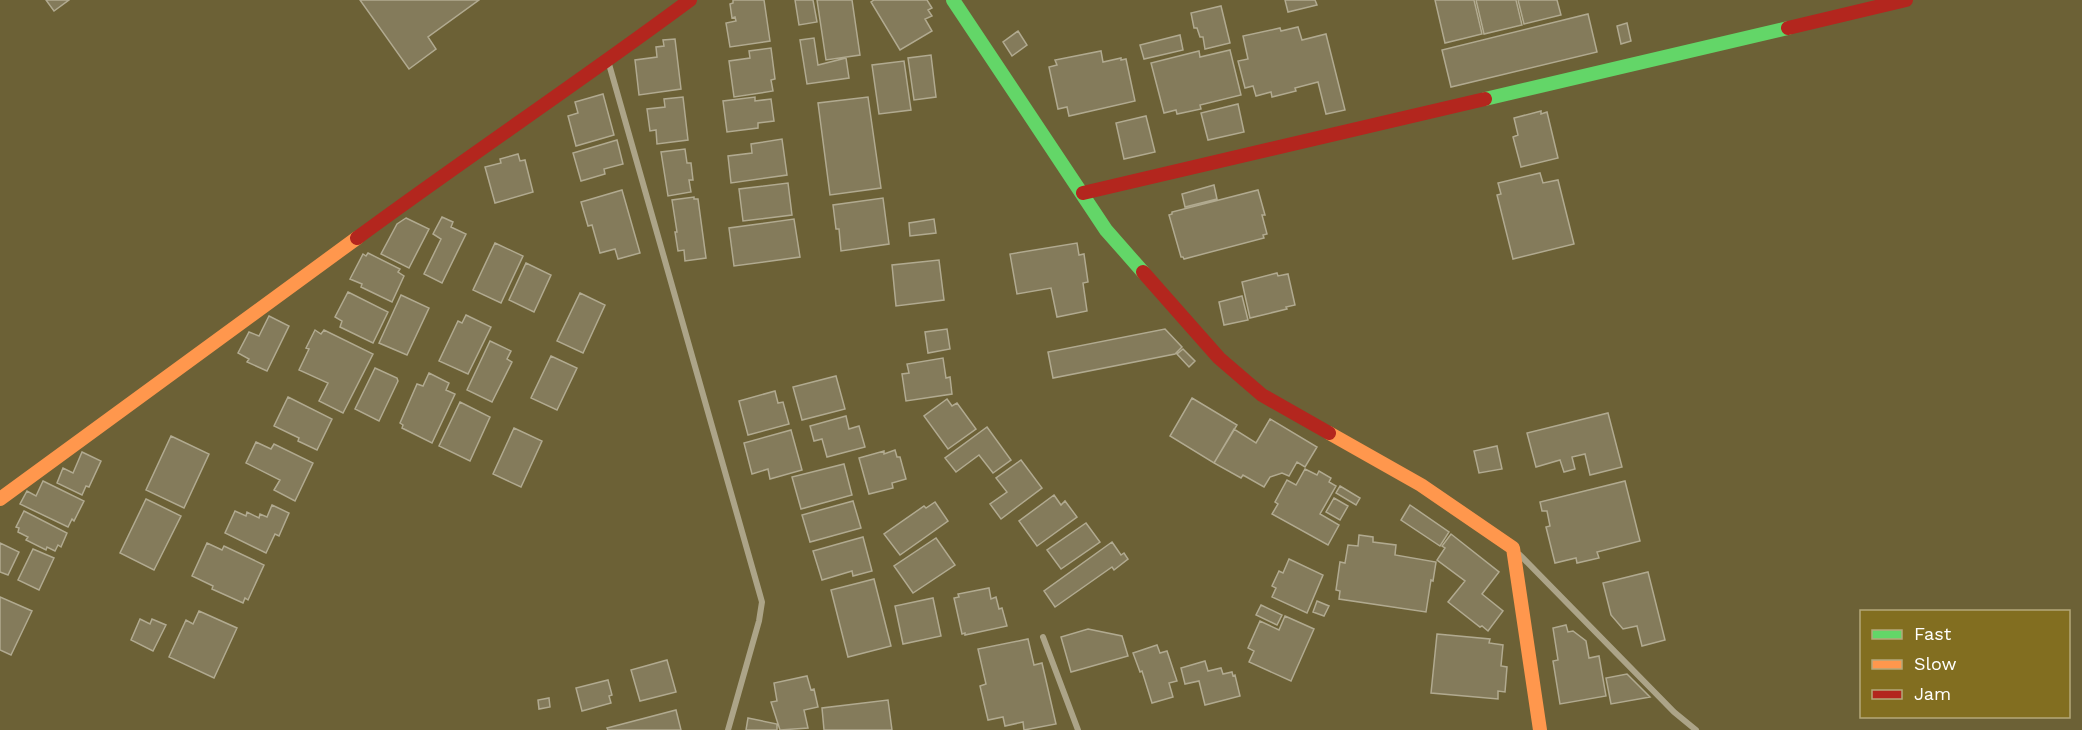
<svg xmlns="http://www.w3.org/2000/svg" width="2082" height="730" viewBox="0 0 2082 730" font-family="'Work Sans',sans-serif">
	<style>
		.building { fill: #847b5b; stroke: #b1aa90; stroke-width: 1.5 }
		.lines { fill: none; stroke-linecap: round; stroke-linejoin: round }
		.street { stroke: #aca488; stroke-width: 6 }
		.fast { stroke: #63d668; stroke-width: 14 }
		.slow { stroke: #ff974d; stroke-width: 14 }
		.jam { stroke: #b3261e; stroke-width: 14 }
	</style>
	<rect width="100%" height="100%" fill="#6c6136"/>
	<path class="building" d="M46,0H69L54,11Z
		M360,0H479L428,37L436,49L409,69Z
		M733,0H764L770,41L730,47L726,23L736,21L735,17L732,18L730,4L733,3Z
		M795,0H813L817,22L799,25Z
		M817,0H852L860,55L826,60Z
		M874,0H927L932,8L928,10L932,16L925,19L932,31L900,50L871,2Z
		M1285,0H1315L1317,5L1288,12Z
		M1435,0H1474L1482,34L1445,43Z
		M1476,0H1516L1522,25L1484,34Z
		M1518,0H1557L1561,15L1524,24Z
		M1221,6L1230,43L1205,49L1203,37H1200L1197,28H1194L1191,13Z
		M1588,14L1597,52L1451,87L1442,50Z
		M1627,23L1631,41L1621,44L1617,26Z
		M1298,27L1302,40L1326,34L1345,110L1326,114L1318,82L1295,88L1296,91L1272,97L1271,92L1256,96L1253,86L1245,88L1238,61L1248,59L1243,36L1280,28L1281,31Z
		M1018,31L1027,45L1012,56L1003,42Z
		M1180,35L1183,50L1144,59L1140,45Z
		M814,38L818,65L846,58L849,78L807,84L800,40Z
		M675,39L681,89L639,95L635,60L657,57L656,47L664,46L663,40Z
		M771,48L775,79L771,80L773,91L734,97L729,61L750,58L749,51Z
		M1230,50L1241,95L1200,105L1201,109L1177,114L1176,110L1164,113L1151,63L1199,51L1200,57Z
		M1101,51L1103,62L1121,58V60L1126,59L1135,101L1069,116L1067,107L1058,109L1049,67L1057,65L1055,60Z
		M931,55L936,97L914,100L908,58Z
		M904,61L911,110L879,114L872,65Z
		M603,94L614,135L576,146L568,116L578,113L575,102Z
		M683,97L688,140L657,144L656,130L650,131L647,109L665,107L664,99Z
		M755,97V101L771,99L774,121L758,123V128L727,132L723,101Z
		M868,97L881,188L830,195L818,103Z
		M1238,104L1244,132L1208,140L1201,113Z
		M1541,111V114L1547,112L1558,158L1521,167L1513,137L1518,135L1514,118Z
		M1146,116L1155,152L1124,159L1116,123Z
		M782,139L787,175L731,183L728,156L752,153L751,144Z
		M617,140L623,164L604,169L605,174L581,181L573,153Z
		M685,149L687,163H691L693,180H689L691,192L668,196L661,152Z
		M518,154L520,161L525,160L533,192L495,203L485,167L501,163L500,159Z
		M1540,173L1543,183L1558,180L1574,244L1513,259L1497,195L1501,194L1498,183Z
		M788,183L792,215L743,221L739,189Z
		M1214,185L1217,199L1185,207L1182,194Z
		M622,190L640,253L618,259L615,249L600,253L592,225L588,226L581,202Z
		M1258,190L1265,215H1262L1267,234L1263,235L1264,238L1184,259L1183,257H1181L1169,215L1172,214V212Z
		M694,197V199H698L706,258L685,261L684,250L678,251L675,232H677L672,200Z
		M883,198L889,244L841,251L839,229H836L833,205Z
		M442,217L453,222L451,227L466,234L442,283L424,274L441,239L433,234Z
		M406,218L429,229L409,268L381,254L397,224Z
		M794,219L800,257L734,266L729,228Z
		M934,219L936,233L910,236L909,223Z
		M495,243L523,256L501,303L473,290Z
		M1077,243L1079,255L1084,254L1088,282L1083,283L1087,311L1057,317L1051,288L1017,294L1010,254Z
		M368,253L400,269L398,272L404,276L392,302L361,287L362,284L350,279L363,254L366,256Z
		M939,260L944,300L896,306L892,265Z
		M526,263L551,275L534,312L509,300Z
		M1277,273L1278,276L1288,274L1295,305L1286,307L1287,309L1250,318L1242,282Z
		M348,292L388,312L373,343L340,327L342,321L335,317Z
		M580,293L605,305L583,353L557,341Z
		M401,295L429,308L407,355L379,343Z
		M1242,296L1248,320L1224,325L1219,302Z
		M466,315L491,327L468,374L439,361L458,321L462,323Z
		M269,316L289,326L267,371L247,362L249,359L238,353L249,332L259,336Z
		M947,329L950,349L928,353L925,332Z
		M1165,329L1182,347L1175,354L1053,378L1048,352Z
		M315,330L321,334L324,330L373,354L343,413L319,401L328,383L299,370L309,349L306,348Z
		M490,341L511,351L507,359L512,362L492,402L467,390Z
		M1183,349L1195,361L1189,367L1177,354Z
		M551,356L577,368L557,410L531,398Z
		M943,358L946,378L950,377L952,394L906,401L902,374L909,373L907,364Z
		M375,368L397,378L398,381L379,421L355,409Z
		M429,373L449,383L446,390L455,394L432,443L402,428L403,425L400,423L417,384L423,386Z
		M836,376L845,409L802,420L793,387Z
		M775,391L778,403L783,402L789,424L748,435L739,401Z
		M288,397L332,419L317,450L298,441L299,438L274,426Z
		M1192,398L1237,425L1214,463L1170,436Z
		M947,399L952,406L957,403L976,429L948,449L924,416Z
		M460,402L490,417L470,461L439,446Z
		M1608,413L1622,467L1590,475L1585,454L1572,457L1575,469L1564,472L1560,460L1536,467L1527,433Z
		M846,416L849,429L859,426L865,447L827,457L822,439L814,441L810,426Z
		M1270,419L1317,447L1305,467L1297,462L1289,476L1282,473L1270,477L1264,487L1243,475L1241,478L1214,463L1234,429L1256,443Z
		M987,427L1011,460L993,473L979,455L956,472L945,458Z
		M514,428L542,441L521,487L493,474Z
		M791,430L802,470L770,479L768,469L752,474L744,443Z
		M171,436L209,454L184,508L146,490Z
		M256,442L271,449L274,444L313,463L295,501L274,490L280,480L246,463Z
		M1497,446L1502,469L1479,473L1474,451Z
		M895,450L897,457H900L906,479L892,483L893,488L869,494L859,458L884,451V454Z
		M82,452L101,461L89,487L86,486L82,495L57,483L63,468L73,473Z
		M1021,460L1042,488L1001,519L990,504L1007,492L996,478Z
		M844,464L852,495L801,509L792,477Z
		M1305,469L1317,475L1319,471L1331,478L1329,482L1336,486L1320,514L1339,525L1328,545L1272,514L1278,504L1275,502L1287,480L1296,485Z
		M43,481L84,501L74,521L72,519L68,527L20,504L27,491L36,496Z
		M1625,481L1640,541L1597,552L1599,558L1577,563L1576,558L1555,563L1546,527L1550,526L1547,511H1542L1540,502Z
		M1340,486L1360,498L1356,505L1336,493Z
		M1054,495L1061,505L1065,501L1077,517L1037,546L1019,521Z
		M1334,498L1348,506L1340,520L1326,512Z
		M146,499L181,516L154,570L120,553Z
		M853,501L861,528L810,542L802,515Z
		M935,502L948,521L900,555L884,534L924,506L926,508Z
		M272,505L289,513L279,536L275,534L266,553L225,533L235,511L246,516L247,512L259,518L260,514L267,517Z
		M1410,505L1449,532L1440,546L1401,520Z
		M24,511L67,533L61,547L58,545L55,551L47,547L46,550L26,540L28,537L18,532L19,528L16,527Z
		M1086,523L1100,542L1061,569L1047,550Z
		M1451,534L1499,572L1482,594L1503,611L1488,631L1482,626L1480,627L1448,602L1465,581L1437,560L1445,548L1442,546Z
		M1359,535L1373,537V542L1396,545L1395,555L1436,562L1433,581L1431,580L1426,612L1339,599L1340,591L1336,590L1340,562L1345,563L1348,545L1358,546Z
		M863,537L872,571L853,576L852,571L822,580L813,551Z
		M936,538L955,565L913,593L894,566Z
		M1112,542L1121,555L1124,553L1128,559L1114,570L1112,567L1055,607L1044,591Z
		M0,543L19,552L8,575L0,572Z
		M207,543L222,550L224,546L264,565L248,600L245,598L243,603L212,589L213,586L192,576Z
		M33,549L54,558L39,590L18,580Z
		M1289,559L1323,575L1307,613L1272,597L1276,588L1272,586L1279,571L1283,573Z
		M1648,572L1665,640L1642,646L1637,626L1623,629L1611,615L1603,583Z
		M874,579L891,646L848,657L831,590Z
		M989,588L991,599L996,597L999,609L1002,608L1007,626L965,635V633L962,634L954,598L959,597L958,594Z
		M0,597L32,611L11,655L0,650Z
		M933,598L941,636L903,644L895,606Z
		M1317,601L1329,606L1324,616L1313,612Z
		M1261,605L1282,615L1277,625L1256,615Z
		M199,611L237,628L214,678L169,657L186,620L193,624Z
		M1285,616L1314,629L1291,681L1249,662L1254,651L1248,648L1260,621L1279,630Z
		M140,619L150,624L152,619L166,625L153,651L131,640Z
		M1566,625L1568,632L1573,631L1586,641L1589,658L1599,656L1606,696L1560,704L1553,661L1558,660L1553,628Z
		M1088,629L1122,636L1128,656L1071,672L1061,637Z
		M1437,634L1490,639L1489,643L1503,645L1501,666L1507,667L1505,692L1498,691V699L1431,693Z
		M1028,639L1034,665L1042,663L1056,724L1024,730L1023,722L1005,726L1003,717L988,720L980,686L986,684L978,649Z
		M1157,645L1160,653L1167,651L1177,681L1169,683L1173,697L1152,703L1142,671L1140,672L1133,653Z
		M667,660L676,692L640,701L631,670Z
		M1205,661L1208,671L1221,668L1223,674L1232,672L1233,676L1235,675L1240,696L1205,705L1199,681L1185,684L1181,668Z
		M1627,674L1650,697L1611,704L1606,678Z
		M807,676L811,690L814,689L818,707L804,710L808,728L780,730L771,702L777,701L774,683Z
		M608,680L612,695L609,696L611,703L582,711L576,688Z
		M549,698L550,707L539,709L538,700Z
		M888,700L892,730H824L822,708Z
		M676,710L681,730H608L607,728Z
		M748,718L777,724V730H746Z"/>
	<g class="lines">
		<path class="street" d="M609,64L762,602L759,621L728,730
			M1520,555L1674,712L1696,730
			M1043,637L1078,730"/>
		<path class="fast" d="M953,0L1106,230L1143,272
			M1485,99L1788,28"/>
		<path class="slow" d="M1329,433L1421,485L1513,548L1540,730
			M0,499L357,238"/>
		<path class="jam" d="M1788,28L1906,0
			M1083,193L1485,99
			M357,238C467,157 581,81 690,0
			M1143,272L1219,358L1262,395L1329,433"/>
	</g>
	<rect x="1860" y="610" width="210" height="108" fill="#826e20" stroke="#b4a879" stroke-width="1.5"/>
	<rect x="1872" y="630" width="30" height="9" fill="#63d668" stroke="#b4a879" stroke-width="1.5"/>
	<text x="1914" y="640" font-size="18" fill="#ffffff">Fast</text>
	<rect x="1872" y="660" width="30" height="9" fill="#ff974d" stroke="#b4a879" stroke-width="1.5"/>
	<text x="1914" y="670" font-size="18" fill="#ffffff">Slow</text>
	<rect x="1872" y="690" width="30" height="9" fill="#b3261e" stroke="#b4a879" stroke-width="1.5"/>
	<text x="1914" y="700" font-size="18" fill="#ffffff">Jam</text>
</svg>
